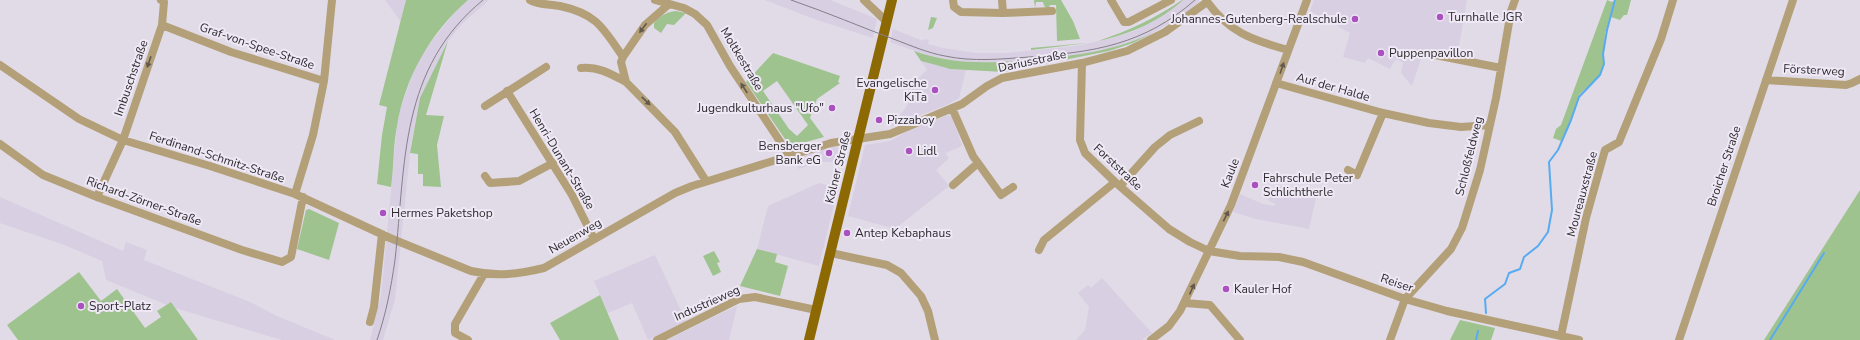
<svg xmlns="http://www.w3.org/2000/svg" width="1860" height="340" viewBox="0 0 1860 340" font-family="'Nunito Sans',sans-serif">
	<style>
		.built { fill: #d8cfe2 }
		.green { fill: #9ec38f; fill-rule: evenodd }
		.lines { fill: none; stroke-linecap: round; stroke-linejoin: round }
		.stream { stroke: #57abf0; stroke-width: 2 }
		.minor { stroke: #b3a078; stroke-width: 8 }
		.major { stroke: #8d6904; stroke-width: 10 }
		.tram { stroke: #858089; stroke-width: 1 }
		.oneway { fill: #63594c }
		.poi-dot { fill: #a951be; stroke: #efe8f5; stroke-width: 1.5 }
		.labels { text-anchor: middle; stroke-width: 4; stroke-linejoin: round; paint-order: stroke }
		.poi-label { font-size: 12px; fill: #2d2a2f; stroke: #efe8f5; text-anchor: start }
		.street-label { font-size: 12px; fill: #2d2a2f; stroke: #efe8f5 }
	</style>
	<rect width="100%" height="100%" fill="#e1dbe7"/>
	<path class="built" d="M385,0H406L401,22Z
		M468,0H489L462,24L448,41L420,98L411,144L395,299L383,340H370L381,296L397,126L400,110L412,76L422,54L458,8Z
		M765,0H830L877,19L873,38L814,19Z
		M1183,0H1199L1198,3L1173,21L1148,36L1110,49L1083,55L998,63H969L926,55L890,42L893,29L923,41L924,39L929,40L928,44L943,48L975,53H1007L1076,46L1112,38L1134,31L1155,20Z
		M1314,0H1467L1457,57L1423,53L1412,86L1401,73L1403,63L1396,59L1390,69L1368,58L1365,63L1343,57L1350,33L1310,11Z
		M921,61L950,69L966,70L959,98L947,105L890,127L907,106L914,82L927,70Z
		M948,115L952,117L962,145L958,148L945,153L949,158L936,170L949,186L895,229L848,216L865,145L890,141L908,131Z
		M832,146L846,150L844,165L830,162H820L798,169L795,158Z
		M819,183L838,188L819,266L757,249L768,206Z
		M1278,184L1297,196L1298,195L1316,198L1309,229L1256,219L1233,212L1240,194L1263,204L1274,206L1275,204L1268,200Z
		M0,197L123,251L126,242L147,250L144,260L250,302L277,316L335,340H282L175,308L171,302L167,305L106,280L102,261L67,246L0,223Z
		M655,255L686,321L648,340L632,303L608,313L594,281Z
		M1102,278L1152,333L1142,340H1076L1085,330L1089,307L1078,293L1088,285L1091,288Z
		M737,306L729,340H667L707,320Z"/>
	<path class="green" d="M406,0H468C431,32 405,77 397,126C393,146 394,166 391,187L377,184L382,135L387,107L379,105Z
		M1034,0H1061L1073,21L1080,39L1057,41L1056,5H1050L1049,8C1045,8 1044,6 1043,2H1036L1035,8Z
		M1182,0H1183C1159,22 1130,34 1098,41C1128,31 1156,18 1182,0Z
		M1607,0L1612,2L1615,0L1605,34L1603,67L1599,76L1579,95L1574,113L1561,141L1553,138L1556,129L1561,125Z
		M1616,0H1631L1627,15H1624L1620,20L1611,17Z
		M676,11L686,13L674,25L667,24L661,33L654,28V23C660,16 666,12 676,11Z
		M931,17L937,18L933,28L928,30Z
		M1155,32L1133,43L1109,51L1004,72L950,69L936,65L921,61L914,51C957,66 993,63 1037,59C1081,55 1113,51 1155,32Z
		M448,41L426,115L444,116L437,145L441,187L423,186V174H418V154L410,153L420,98Z
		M1088,43L1031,50V48Z
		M773,53L840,76L838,82L840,83L817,99L810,118L824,137L792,146L787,142L746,82ZM777,81L808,125L797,136L789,129L763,91Z
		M1860,190V340H1764Z
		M309,209L339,223L329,260L297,249L306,210Z
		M757,249L777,254L775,262L788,266L780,296L740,286Z
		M714,251L720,262L717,263L721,272L713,276L703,256Z
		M79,272L101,301L117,289L145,328L161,317L157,311L171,302L198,340H18L7,325Z
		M600,295L619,340H560L550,323Z
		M1460,320L1495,328L1491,340H1450Z"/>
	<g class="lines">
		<path class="stream" d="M1486,313L1485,299L1505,284L1509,273L1520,269L1524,257L1538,246L1548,232L1552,210L1549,162L1558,150L1571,120L1579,97L1600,75L1604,64L1603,54L1607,30L1615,0
			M1476,340L1478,331
			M1770,340L1824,253"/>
		<path class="minor" d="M161,0L164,2L162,25L231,52L324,81
			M530,0C538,5 550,4 560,6C597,14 603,28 623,57L621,62L626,82L675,132L706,181
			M655,0L684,8L695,14L707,25L730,66L789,155
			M864,0L886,21
			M953,0L954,7L961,12L1003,13L1002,0
			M1111,0L1124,22H1129L1171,0
			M1206,0C1228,32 1252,40 1288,50
			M1003,13L1052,11
			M1425,53L1501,68
			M623,57L645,25L668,5
			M1082,63L1080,140L1085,153L1115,182L1169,229L1190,242L1209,251L1240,256L1279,257L1303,262L1405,299L1447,311L1579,340
			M0,65L79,119L123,140L210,166L295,194L390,238L471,271C497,277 519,274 544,268L675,193L692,186L831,143L890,134L962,104L987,86L1002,78L1082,63L1127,51L1165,32L1207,2
			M581,68C598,66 611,74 626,82
			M1766,80L1846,85L1852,83L1860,79
			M1276,83L1383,113L1429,123L1461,127L1490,125
			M507,91L572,195L594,239
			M485,106L546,67
			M952,108L973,156L1001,195L1013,187
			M0,144L43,175L97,197L242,250L282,262L291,257L303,197
			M1348,170L1357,175L1383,113
			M485,176L490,183L519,181L553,163
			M953,185L978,163
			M1120,186L1155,147L1170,135L1199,121
			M295,194L313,135L324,81L332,0
			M97,197L123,140L162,25
			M1039,250L1044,240L1115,182
			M831,253L887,265L901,273L921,296L928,311L935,340
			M1185,303L1210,305L1240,340
			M370,322L374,307L382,234
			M1561,336L1586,218L1605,150L1619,142L1661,39L1673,0
			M468,340L455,333V324L484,274
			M657,340L739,299L755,297L816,310
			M1151,340L1169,326L1180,311L1231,205L1307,0
			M1390,340L1405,299L1451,249L1462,228L1480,170L1496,98L1511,11L1515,0
			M1679,340L1793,0"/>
		<path class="major" d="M809,340L892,0"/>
		<path class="tram" d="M791,0C826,12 861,27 896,40C912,46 928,53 945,56C973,62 1001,59 1029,57C1094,52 1144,45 1195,0
			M377,340C386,314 391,288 395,260C406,162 399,69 483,0"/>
	</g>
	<defs><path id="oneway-solid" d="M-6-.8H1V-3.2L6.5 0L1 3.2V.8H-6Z"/></defs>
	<g class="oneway">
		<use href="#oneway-solid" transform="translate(643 28) rotate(127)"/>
		<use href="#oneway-solid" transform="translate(149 62) rotate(109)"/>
		<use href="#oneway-solid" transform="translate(1282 68) rotate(-71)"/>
		<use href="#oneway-solid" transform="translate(744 88) rotate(-124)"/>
		<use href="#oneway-solid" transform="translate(646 101) rotate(44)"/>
		<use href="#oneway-solid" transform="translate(1226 216) rotate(-64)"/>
		<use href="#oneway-solid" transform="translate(1192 289) rotate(-66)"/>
	</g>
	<g class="poi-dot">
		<circle cx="1440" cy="17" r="4"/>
		<circle cx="1355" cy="19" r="4"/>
		<circle cx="1381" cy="53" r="4"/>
		<circle cx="935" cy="90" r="4"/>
		<circle cx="832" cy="108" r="4"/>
		<circle cx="879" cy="120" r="4"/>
		<circle cx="909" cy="151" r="4"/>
		<circle cx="829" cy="153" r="4"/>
		<circle cx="1255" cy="185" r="4"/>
		<circle cx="383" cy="213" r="4"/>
		<circle cx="847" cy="233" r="4"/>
		<circle cx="1226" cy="289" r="4"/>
		<circle cx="81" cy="306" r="4"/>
	</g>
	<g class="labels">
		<g class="poi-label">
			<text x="1448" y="21">Turnhalle JGR</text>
			<text x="1347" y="23" text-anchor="end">Johannes-Gutenberg-Realschule</text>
			<text x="1389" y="57">Puppenpavillon</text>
			<text x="927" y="87" text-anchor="end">Evangelische<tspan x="927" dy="14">KiTa</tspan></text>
			<text x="824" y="112" text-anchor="end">Jugendkulturhaus "Ufo"</text>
			<text x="887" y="124">Pizzaboy</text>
			<text x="821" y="150" text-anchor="end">Bensberger<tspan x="821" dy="14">Bank eG</tspan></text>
			<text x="917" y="155">Lidl</text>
			<text x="1263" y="182">Fahrschule Peter<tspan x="1263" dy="14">Schlichtherle</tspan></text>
			<text x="391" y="217">Hermes Paketshop</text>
			<text x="855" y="237">Antep Kebaphaus</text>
			<text x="1234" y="293">Kauler Hof</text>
			<text x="89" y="310">Sport-Platz</text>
		</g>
		<g class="street-label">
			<text transform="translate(257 46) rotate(19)" y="4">Graf-von-Spee-Straße</text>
			<text transform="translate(742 59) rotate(59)" y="4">Moltkestraße</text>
			<text transform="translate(1032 61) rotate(-12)" y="4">Dariusstraße</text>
			<text transform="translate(1814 70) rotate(3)" y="4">Försterweg</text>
			<text transform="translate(131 78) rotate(-71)" y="4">Imbuschstraße</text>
			<text transform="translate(1333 87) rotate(16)" y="4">Auf der Halde</text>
			<text transform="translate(1469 156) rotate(-76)" y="4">Schloßfeldweg</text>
			<text transform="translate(217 157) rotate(18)" y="4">Ferdinand-Schmitz-Straße</text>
			<text transform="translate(562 159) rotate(59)" y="4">Henri-Dunant-Straße</text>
			<text transform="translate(1724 166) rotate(-72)" y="4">Broicher Straße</text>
			<text transform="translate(838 167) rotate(-76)" y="4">Kölner Straße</text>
			<text transform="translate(1118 167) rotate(43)" y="4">Forststraße</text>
			<text transform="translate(1230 173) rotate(-69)" y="4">Kaule</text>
			<text transform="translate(1582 194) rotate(-75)" y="4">Moureauxstraße</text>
			<text transform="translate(144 201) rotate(20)" y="4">Richard-Zörner-Straße</text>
			<text transform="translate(575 236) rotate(-30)" y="4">Neuenweg</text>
			<text transform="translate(1397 283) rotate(19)" y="4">Reiser</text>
			<text transform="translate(707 303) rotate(-24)" y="4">Industrieweg</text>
		</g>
	</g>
</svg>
